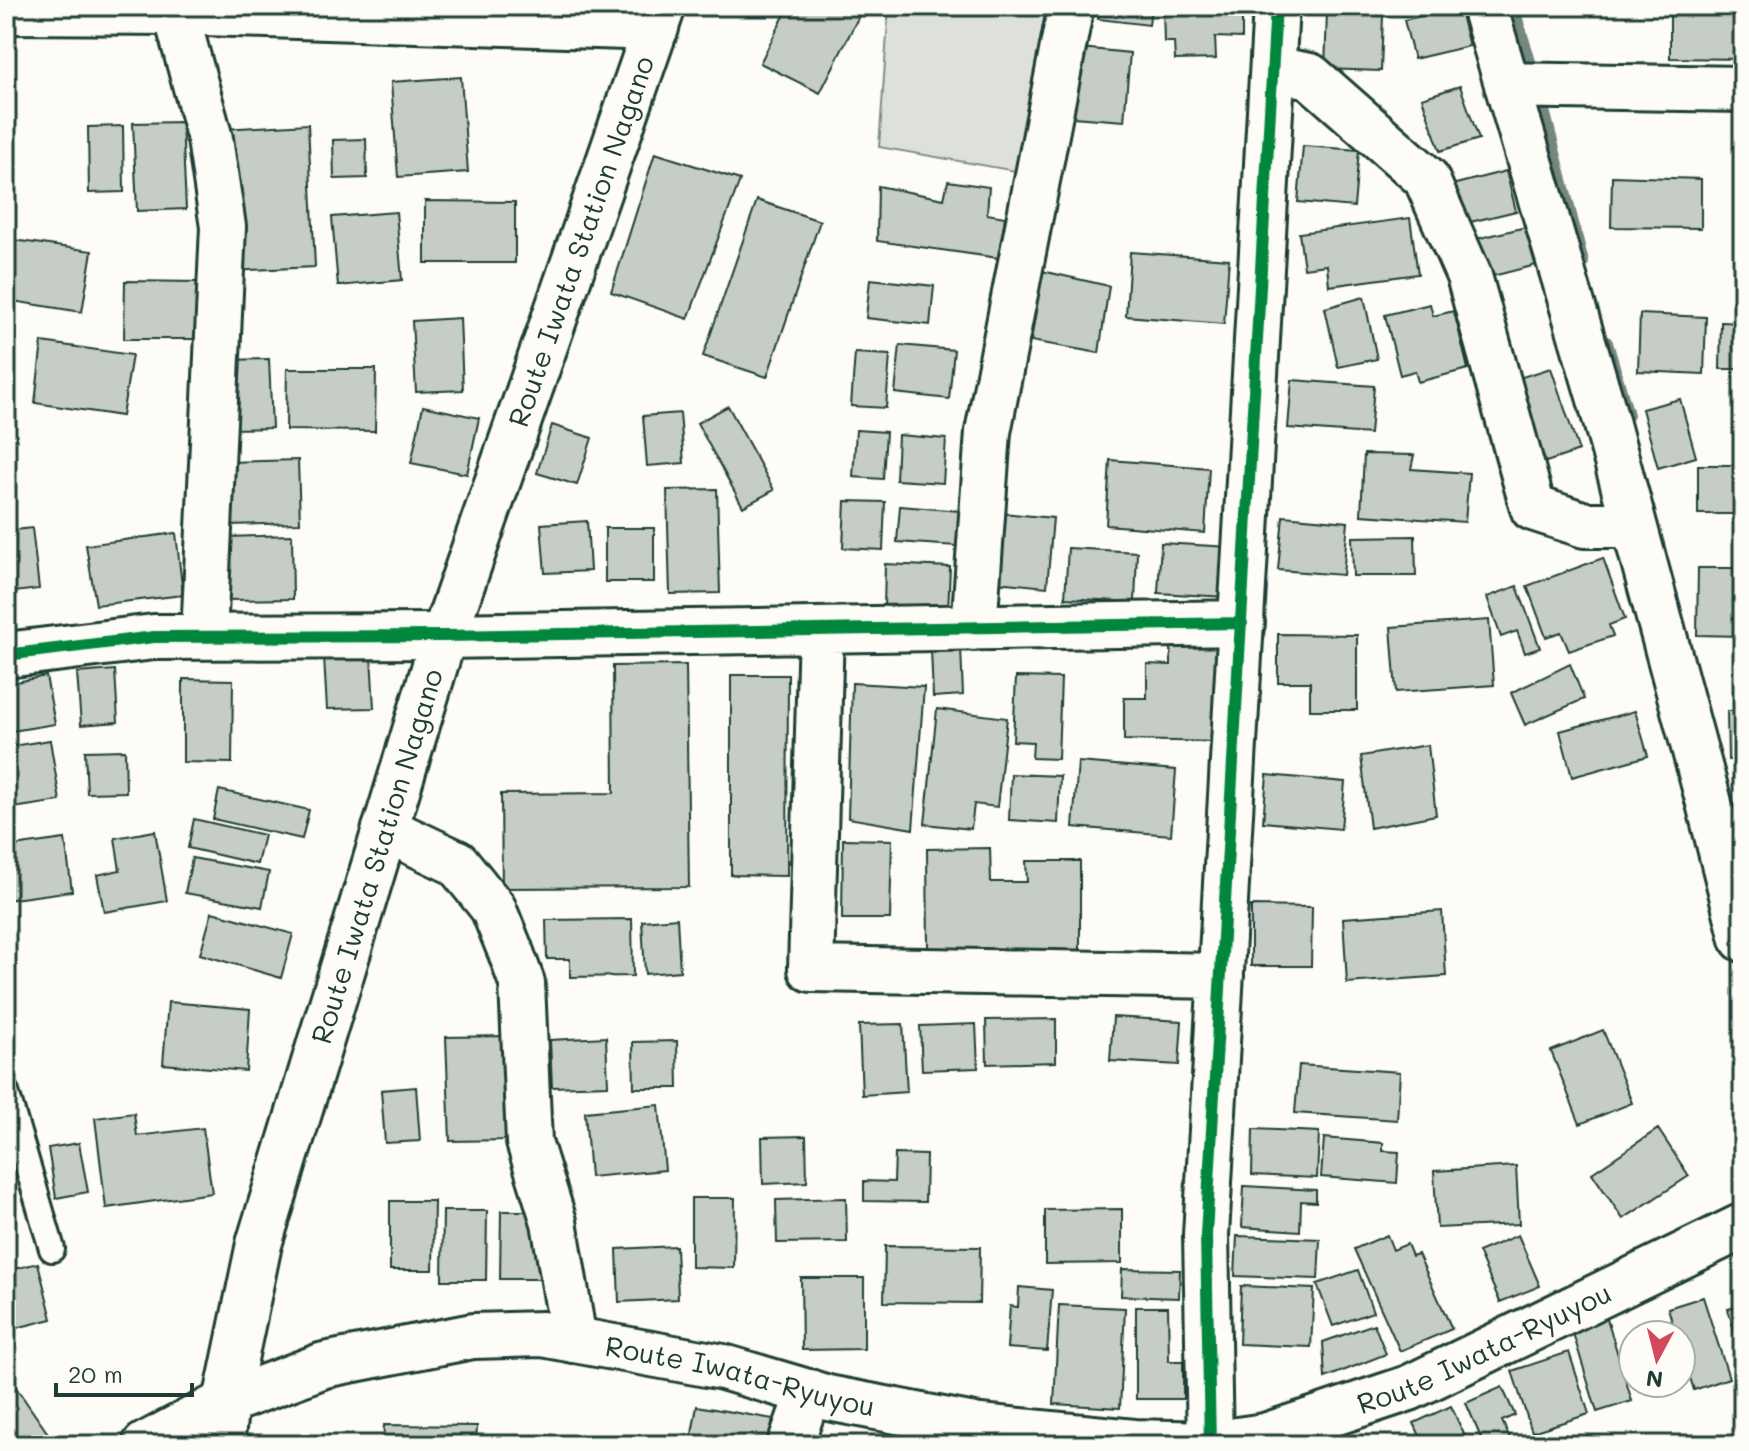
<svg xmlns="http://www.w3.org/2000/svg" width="1749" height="1451" viewBox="0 0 1749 1451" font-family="Mali,sans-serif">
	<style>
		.green { fill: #dde0db; stroke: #7e8e88; stroke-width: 2 }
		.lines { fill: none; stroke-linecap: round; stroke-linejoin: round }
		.stream { stroke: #75877f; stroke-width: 14 }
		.building { fill: #c6cdc7; stroke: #1f3d34; stroke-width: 2 }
		.lane-casing { stroke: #1f3d34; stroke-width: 30 }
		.street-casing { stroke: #1f3d34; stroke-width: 50 }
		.secondary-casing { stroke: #1f3d34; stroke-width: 50 }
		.lane { stroke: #fdfcf7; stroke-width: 24 }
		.street { stroke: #fdfcf7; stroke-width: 44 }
		.secondary { stroke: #fdfcf7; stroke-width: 44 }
		.cycleway-casing { stroke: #fdfcf7; stroke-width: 17 }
		.cycleway { stroke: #00873e; stroke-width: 12 }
		.labels { text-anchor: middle; stroke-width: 8; stroke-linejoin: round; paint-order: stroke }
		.street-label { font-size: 28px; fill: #1f3d34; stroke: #fdfcf7 }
	</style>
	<rect width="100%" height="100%" fill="#fdfcf7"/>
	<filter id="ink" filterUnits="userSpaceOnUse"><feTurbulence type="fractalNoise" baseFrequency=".0125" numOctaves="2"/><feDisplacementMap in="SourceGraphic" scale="16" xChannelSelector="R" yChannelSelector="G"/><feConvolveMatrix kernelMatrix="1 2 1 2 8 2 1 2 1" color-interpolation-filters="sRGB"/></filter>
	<g filter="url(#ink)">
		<path class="green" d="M889,6H1071L1038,175L879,147Z"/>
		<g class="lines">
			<path class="stream" d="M1512,6L1538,91L1582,262
				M1606,343L1627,415"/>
		</g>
		<path class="building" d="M789,6H864L820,93L760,63Z
			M1100,6H1151L1149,25L1098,19Z
			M1163,6H1242V38L1215,37L1216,59L1175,60L1174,42H1164Z
			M1459,7L1469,46L1414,59L1404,20Z
			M1670,7L1743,9V59L1670,58Z
			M1327,12L1383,15L1381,71L1325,69Z
			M1080,48L1130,53L1124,121L1073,117Z
			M461,77L468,172L398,177L391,82Z
			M1460,86L1479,139L1440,151L1422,98Z
			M182,122L186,209L137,211L133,123Z
			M308,124L315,267L230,271L223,129Z
			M123,126L124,192L89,193L88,127Z
			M366,139L367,178L334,179L333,140Z
			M1303,146L1359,150L1354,207L1298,202Z
			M655,153L740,180L688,319L611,292Z
			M1506,171L1516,211L1462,224L1452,185Z
			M1612,176L1701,179V228L1611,227Z
			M948,181L989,187L987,214L1005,217L999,258L877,241L878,186L944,199Z
			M757,200L820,221L767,377L703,356Z
			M425,201L515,202V263H425Z
			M396,212L402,280L338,286L332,217Z
			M1410,218L1418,274L1329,286L1327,265L1304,268L1299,233Z
			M1526,227L1536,265L1481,279L1472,240Z
			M6,239L92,251L82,312L6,300Z
			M1130,252L1229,259L1224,324L1126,316Z
			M1042,271L1109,286L1099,353L1031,341Z
			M870,279L934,286L930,325L866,318Z
			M125,281L198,282V339H124Z
			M1364,297L1377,359L1338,367L1325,308Z
			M1430,304L1433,316L1454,311L1468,369L1418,382L1415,371L1400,375L1385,315Z
			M1640,314L1706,317L1704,374L1638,371Z
			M460,318L463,390L416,392L412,321Z
			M1721,322L1743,323V369H1720Z
			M42,342L132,355L122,416L35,403Z
			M900,345L954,350L949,399L895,393Z
			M855,353L890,355L886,408L851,406Z
			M269,359L272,428L232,429L230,360Z
			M1551,368L1579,451L1531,467L1503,383Z
			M287,369H376L375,431L286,430Z
			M1292,380L1374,386L1370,434L1288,428Z
			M1680,399L1696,457L1658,468L1642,409Z
			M423,406L479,418L467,474L411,463Z
			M728,406L774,490L743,507L697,423Z
			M680,413L684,463L647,466L643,416Z
			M552,425L592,438L577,485L537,473Z
			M856,430L886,432L883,479L853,477Z
			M898,435L946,439L943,483L896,480Z
			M1364,454L1414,455L1411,469L1469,473L1465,522L1361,515Z
			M298,460L300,523L229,525L227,462Z
			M1110,460L1209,468L1205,533L1106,525Z
			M1698,465H1743V514H1698Z
			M717,489L720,593L670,594L667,490Z
			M845,501L885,502L883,550L843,548Z
			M900,506L960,511L957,546L897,542Z
			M1003,513L1053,518L1047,587L996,582Z
			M1283,516L1348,522L1343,575L1278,570Z
			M587,521L590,571L545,573L541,524Z
			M32,528L39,589L6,593V531Z
			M605,528H654V582H605Z
			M176,533L183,595L96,605L86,545Z
			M292,535L293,599L229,600L228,537Z
			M1415,536L1416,576H1353L1352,537Z
			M1161,543L1230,547L1227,597L1158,593Z
			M1068,548L1137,552L1135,602L1065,598Z
			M1603,558L1625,619L1609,625L1613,636L1569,651L1561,632L1546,637L1527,586Z
			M885,564L950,567L948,612L884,610Z
			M1698,568H1743L1742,636L1697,635Z
			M1517,586L1540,648L1525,653L1517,631L1501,637L1487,597Z
			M1489,620L1494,685L1396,692L1391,627Z
			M1278,634L1357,635V710H1310V682H1278Z
			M1171,643L1223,644L1221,742L1124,740V698H1147V664L1171,665Z
			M961,648L963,695L933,697L931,649Z
			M371,656L374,708L327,709L324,658Z
			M1570,664L1584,699L1525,725L1511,693Z
			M686,665L689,887L502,888L501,794L614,793L613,666Z
			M115,670L118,722L81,725L77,673Z
			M731,675H788L787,876L731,875Z
			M46,676L55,724L6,732V684Z
			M1016,677L1061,678L1058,759L1032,758L1033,742L1013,741Z
			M183,679L233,680L232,763L183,762Z
			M852,683L924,687L913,829L848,818Z
			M937,709L1007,718L997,807L974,804L971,829L925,824Z
			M1635,711L1648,756L1572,777L1560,731Z
			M1727,711H1743V759L1728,760Z
			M50,740L60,801L6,809V747Z
			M1428,745L1436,815L1370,828L1361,756Z
			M125,750L126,792L87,793L85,751Z
			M1078,762L1176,770L1171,835L1073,827Z
			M1011,774L1060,776L1058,823L1009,820Z
			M1267,775L1345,782L1341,829L1263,822Z
			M219,790L309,810L302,839L213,819Z
			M194,819L264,835L257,864L188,848Z
			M155,831L167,901L104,912L97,875L120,870L115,838Z
			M65,839L72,891L6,900V847Z
			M843,839L892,840L890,919H842Z
			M990,848L991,882H1027L1026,861H1080V950L928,951L927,849Z
			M192,858L269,872L262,907L185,893Z
			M1251,906L1312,907L1311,966H1251Z
			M1442,911L1446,976L1347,983L1343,918Z
			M212,912L293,934L281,978L200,954Z
			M677,918L680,971L645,974L642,921Z
			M632,919L633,976L570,977V959H547L546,920Z
			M168,1002L250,1009L246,1071L163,1064Z
			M1113,1017L1182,1021L1179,1065L1110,1061Z
			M1056,1019V1062L987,1064L986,1020Z
			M903,1024L907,1092L862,1095L859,1025Z
			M976,1024L978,1068L922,1070L920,1026Z
			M1603,1030L1632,1103L1580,1124L1551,1051Z
			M506,1036L509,1140L450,1141L446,1037Z
			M606,1037L608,1085L552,1087L550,1040Z
			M677,1041L678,1088H634L633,1042Z
			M1299,1065L1400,1072L1397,1120L1295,1113Z
			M416,1087L420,1141L385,1143L381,1090Z
			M659,1105L665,1170L590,1177L585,1112Z
			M134,1113L137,1136L203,1128L212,1193L106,1208L95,1118Z
			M1253,1129L1319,1132L1317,1178L1252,1175Z
			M1658,1129L1689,1176L1623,1219L1592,1173Z
			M806,1136L807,1182L763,1184L762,1137Z
			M1324,1138L1383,1143V1151L1399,1152L1397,1183L1321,1177Z
			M79,1143L88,1192L56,1198L48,1148Z
			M895,1154L926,1155L925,1202L864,1201V1181L894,1182Z
			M1516,1166L1519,1224L1437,1228L1434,1171Z
			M1244,1186L1316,1190V1202L1301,1201L1300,1231L1242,1227Z
			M691,1198H735L734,1268L691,1267Z
			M846,1198L847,1242L777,1243L776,1200Z
			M390,1201H434L433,1270H390Z
			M1122,1209V1263L1045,1264V1210Z
			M443,1211H487L486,1280H442Z
			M501,1211H544V1279H500Z
			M1387,1235L1393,1250L1407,1244L1412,1256L1418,1254L1452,1329L1400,1351L1354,1249Z
			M1518,1235L1540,1286L1500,1302L1478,1252Z
			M1237,1236L1320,1239L1318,1279L1235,1276Z
			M676,1246L678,1299L619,1302L617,1249Z
			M885,1246L980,1247L979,1303L884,1302Z
			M38,1263L52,1319L8,1330L6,1323V1271Z
			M1122,1269L1180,1270L1179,1298L1121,1296Z
			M1358,1270L1373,1312L1333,1326L1317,1284Z
			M801,1278H864V1349L802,1350Z
			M1241,1286L1314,1289L1311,1347L1239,1344Z
			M1019,1287L1052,1290L1047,1351L1007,1348L1010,1306L1018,1307Z
			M1703,1297L1729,1378L1694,1390L1681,1350V1335H1676L1668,1308Z
			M1059,1305L1125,1308L1120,1408L1054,1404Z
			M1743,1305V1362L1728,1309Z
			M1136,1307H1168L1169,1361H1183V1399H1136Z
			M1607,1319L1632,1401L1597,1412L1572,1330Z
			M1374,1324L1386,1354L1325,1378L1323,1342Z
			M1569,1352L1589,1414L1532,1432L1512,1371Z
			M15,1386L56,1445H6V1392Z
			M1502,1387L1515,1415L1502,1421L1513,1445H1484L1466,1403Z
			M697,1406L773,1419L768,1445H690Z
			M1451,1406L1469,1445H1424L1414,1423Z
			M384,1425L477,1426L476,1445H383Z"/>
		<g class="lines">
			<g class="lane-casing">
				<path id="lane" d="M6,1092L52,1249"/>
			</g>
			<g class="street-casing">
				<path id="street" d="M174,6L210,139L223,227L204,637
					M1484,6L1602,406L1708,799L1743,939
					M1273,69L1310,76L1426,178L1469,276L1533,508L1585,525H1634
					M1507,85L1743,89
					M974,628L988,432L1071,6
					M821,630L811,969L1221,976
					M6,655L154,637L444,636L1242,623
					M385,829L457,863L493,908L510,950L522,983L529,1142L554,1222L574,1340
					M790,1445L809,1392
					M1210,1445L1206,1235L1276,6"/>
			</g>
			<g class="secondary-casing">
				<g id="secondary">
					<path d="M6,11L174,12L656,28"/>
					<path id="s1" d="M145,1445L226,1402L324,1365L473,1336L542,1334L723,1367L828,1398L980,1427L1134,1442L1210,1444L1265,1436L1409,1388L1743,1226"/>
					<path id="s2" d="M221,1445L226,1402L259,1244L444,636L663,6"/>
				</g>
			</g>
			<use href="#lane" class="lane"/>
			<use href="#street" class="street"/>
			<use href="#secondary" class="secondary"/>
			<g class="cycleway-casing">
				<path id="cycleway" d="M6,655L154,637L444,636L1242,623
					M1210,1445L1206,1235L1276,6"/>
			</g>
			<use href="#cycleway" class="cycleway"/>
		</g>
	</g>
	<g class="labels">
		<g class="street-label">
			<text dy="10" stroke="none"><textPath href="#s2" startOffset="1258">Route Iwata Station Nagano</textPath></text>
			<text dy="10" stroke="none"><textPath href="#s2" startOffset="610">Route Iwata Station Nagano</textPath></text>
			<text dy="10" stroke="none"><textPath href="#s1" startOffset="1388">Route Iwata-Ryuyou</textPath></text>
			<text dy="10" stroke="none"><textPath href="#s1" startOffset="620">Route Iwata-Ryuyou</textPath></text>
		</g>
	</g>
	<rect width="1749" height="1451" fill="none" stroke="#fdfcf7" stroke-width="32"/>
	<rect x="16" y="16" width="1717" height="1419" fill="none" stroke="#1f3d34" stroke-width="3" filter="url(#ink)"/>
	<g transform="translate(1657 1359) rotate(187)"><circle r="38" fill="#fdfcf7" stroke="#a4b0a9" stroke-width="2"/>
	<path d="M0-6L14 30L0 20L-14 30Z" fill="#d1495b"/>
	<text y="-12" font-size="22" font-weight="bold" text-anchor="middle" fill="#1f3d34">N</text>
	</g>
	<path d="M56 1383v12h136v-12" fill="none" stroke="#1f3d34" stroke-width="4"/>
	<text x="68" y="1383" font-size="24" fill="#1f3d34" stroke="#fdfcf7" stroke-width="6" paint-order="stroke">20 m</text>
</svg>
